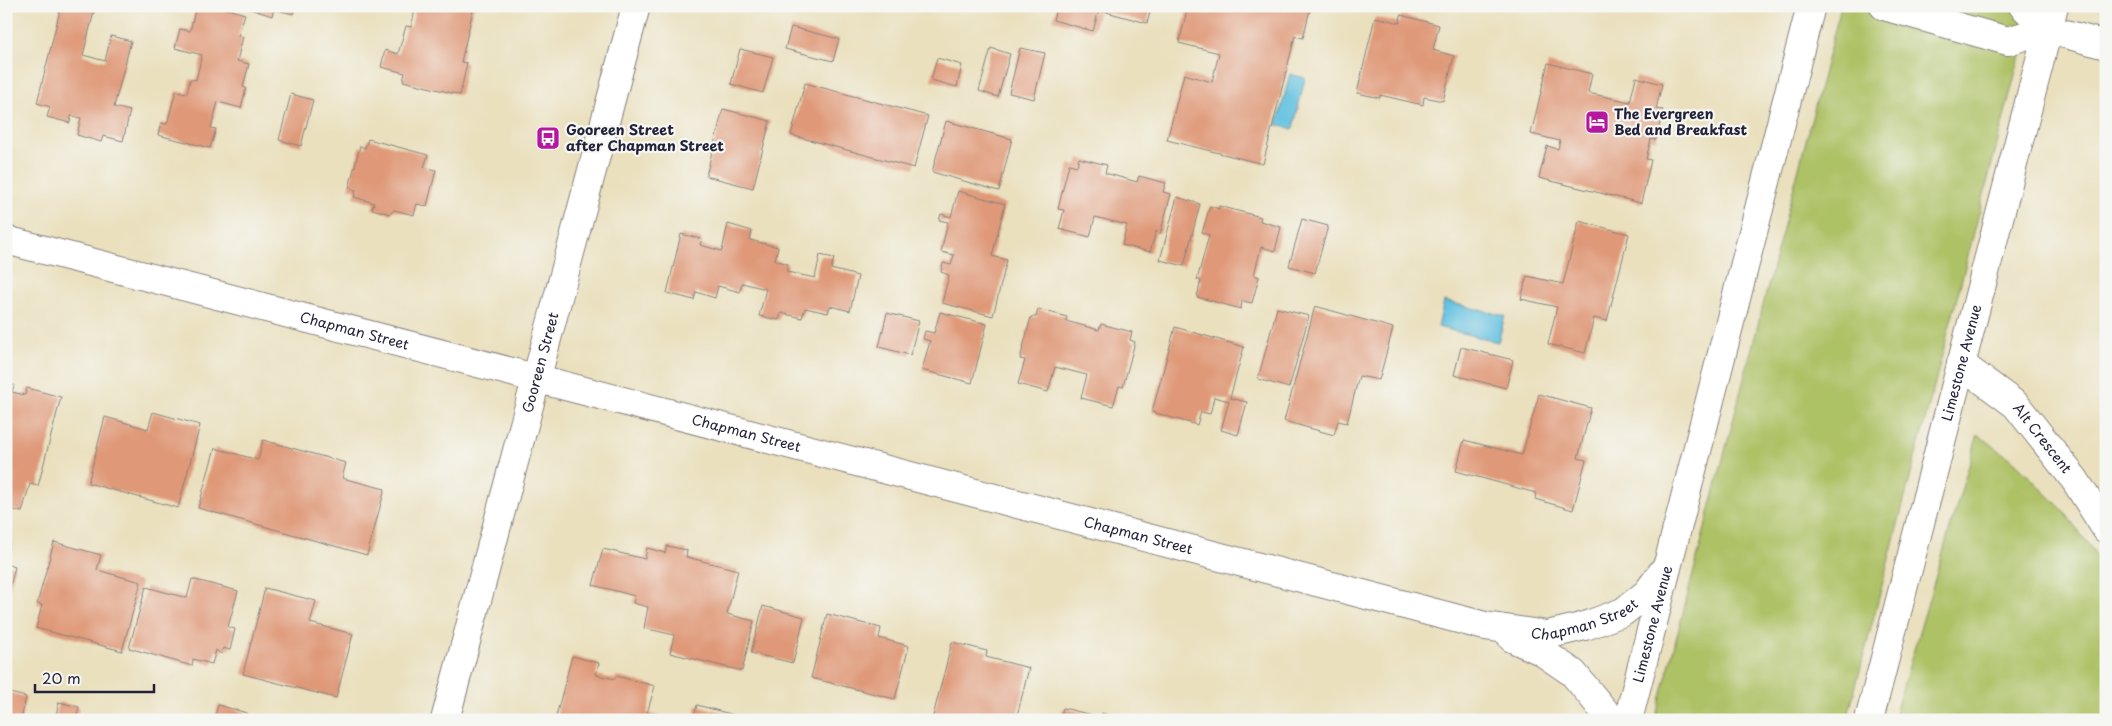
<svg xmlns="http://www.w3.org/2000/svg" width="2112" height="726" viewBox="0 0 2112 726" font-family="'Playpen Sans',sans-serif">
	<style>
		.green { fill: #adc165; stroke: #687250 }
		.water { fill: #62c1e0; stroke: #42728e }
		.building { fill: #df9978 }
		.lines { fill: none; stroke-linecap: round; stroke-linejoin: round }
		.minor-casing { stroke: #86817c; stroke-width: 30 }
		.major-casing { stroke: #86817c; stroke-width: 30 }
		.minor { stroke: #fff; stroke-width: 28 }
		.major { stroke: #fff; stroke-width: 28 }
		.labels { text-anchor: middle; stroke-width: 4.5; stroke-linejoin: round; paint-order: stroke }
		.poi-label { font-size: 14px; font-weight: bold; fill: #22223b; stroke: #f6f6f2; text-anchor: start }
		.street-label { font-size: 14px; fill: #22223b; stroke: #f6f6f2 }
	</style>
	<rect width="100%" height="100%" fill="#f6f6f2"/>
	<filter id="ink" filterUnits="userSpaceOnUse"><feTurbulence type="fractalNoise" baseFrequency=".02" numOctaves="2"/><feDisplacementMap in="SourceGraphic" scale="10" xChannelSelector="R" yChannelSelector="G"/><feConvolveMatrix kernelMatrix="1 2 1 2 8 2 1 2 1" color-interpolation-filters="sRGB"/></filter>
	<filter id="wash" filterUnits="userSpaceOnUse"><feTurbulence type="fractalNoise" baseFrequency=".0096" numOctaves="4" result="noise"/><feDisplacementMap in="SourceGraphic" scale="20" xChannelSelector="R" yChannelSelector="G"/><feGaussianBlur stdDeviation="1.12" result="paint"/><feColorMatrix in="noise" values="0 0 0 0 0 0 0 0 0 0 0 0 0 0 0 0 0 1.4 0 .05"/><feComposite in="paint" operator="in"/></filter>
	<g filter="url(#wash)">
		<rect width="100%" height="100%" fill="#eae0be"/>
		<path class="green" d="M1841,6H2033L1847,720H1655Z
			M1978,434L2017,464L2063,510L2106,568V720H1893Z"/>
		<path class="water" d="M1290,74L1305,78L1293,129L1277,125Z
			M1444,301L1505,316L1498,342L1438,327Z"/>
		<g id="blocks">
			<path class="building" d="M61,6L95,8L83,55L105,61L111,36L131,41L114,107L130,111L123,141L103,136L101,142L77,135L81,118L71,116L70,123L47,117L50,107L37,103Z
				M196,6H217L245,14L238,36L243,37L237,61L249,64L243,87L246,88L241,108L218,102L211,128L216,129L210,148L158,135L161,123L167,124L176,91L187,93L190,79L196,80L202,55L175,48L180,29L190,31Z
				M247,6H296L293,14L274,9L272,16L247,8Z
				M416,6H474L461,62L467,63L460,95L403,81L405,73L381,67L385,50L398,54L406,26L411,27Z
				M1057,6H1152L1147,23L1099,10L1093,31L1053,20Z
				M1188,6H1311L1303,38L1295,36L1263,164L1167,140L1184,74L1212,82L1219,53L1179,43Z
				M1401,15L1439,25L1433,50L1454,56L1443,101L1424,97L1423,105L1380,95V98L1357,93L1375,17L1400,23Z
				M791,27L839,39L833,61L785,49Z
				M991,48L1010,54L998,97L979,91Z
				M1020,48L1045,53L1034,99L1009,93Z
				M740,49L773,57L763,93L731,84Z
				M937,58L962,65L957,87L931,80Z
				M1548,63L1592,74L1588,93L1630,102L1636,77L1662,84L1656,109L1663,110L1656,140L1651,139L1646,159L1651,160L1641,203L1539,178L1547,146L1558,149L1560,141L1531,134Z
				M805,83L928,116L914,168L791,135Z
				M291,94L313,100L301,146L279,140Z
				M723,109L770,121L753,188L706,176Z
				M946,121L1012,139L999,191L932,172Z
				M368,139L428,155L424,167L436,170L427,206L417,204L414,215L394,210L390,214L372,209L374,203L354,197L356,190L349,188L360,146L365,148Z
				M1079,158L1107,165L1105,173L1137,182L1139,176L1166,183L1163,192L1171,194L1160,234L1156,231L1150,252L1122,245L1127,225L1095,217L1090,237L1059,229L1064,210L1058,209L1069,164L1077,166Z
				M958,191L1005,204L992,256L1007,260L993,316L942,303L949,275L941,272L943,263L951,265L954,255L941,252L948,222L939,220L941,214L951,217Z
				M1177,197L1200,204L1184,266L1160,260Z
				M1210,206L1219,209V206L1261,217L1260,221L1281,227L1275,251L1261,247L1254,275L1259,277L1252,303L1242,301L1241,309L1197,297L1201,280H1197L1209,235L1202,233Z
				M1302,219L1328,226L1315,273L1289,266Z
				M1579,221L1629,234L1607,321L1594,318L1585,353L1548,344L1557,307L1521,299L1527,276L1563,284Z
				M728,224L752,231L750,240L778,247L775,260L788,264L787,272L815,278L820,255L834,258L831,269L858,276L850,311L830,306L828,313L805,308L802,318L781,313L779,320L759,316L766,289L742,283L740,292L718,286L715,298L696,292L694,300L667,293L681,234L702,239L700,245L722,251Z
				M1315,306L1393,328L1379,380L1359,376L1347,423L1338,421L1334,435L1284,421Z
				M1277,308L1309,316L1289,388L1258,379Z
				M1038,309L1067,317L1066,321L1099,330L1101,324L1132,332L1130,340L1135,342L1123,387L1119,386L1113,406L1081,398L1087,375L1055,367L1048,392L1018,384L1025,360L1020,359L1031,317H1036Z
				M940,312L987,324L972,383L922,370L930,341L923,339L925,331L934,333Z
				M887,313L919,321L910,355L879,347Z
				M1175,327L1244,347L1230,398L1247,402L1238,435L1221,430L1229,401L1214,397L1210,414L1201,412L1197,425L1152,412Z
				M1461,347L1513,360L1506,388L1454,375Z
				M6,383L14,385L12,392L25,395L27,388L61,397L38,486L30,484L22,512L6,508Z
				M1539,394L1591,408L1578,458L1586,460L1573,510L1535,499L1536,493L1456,471L1464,440L1522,455Z
				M153,412L200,425L178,508L88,483L105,417L148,429Z
				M263,440L346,463L342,478L385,489L367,555L198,508L215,448L258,460Z
				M6,537L11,538L7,554H6Z
				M54,542L101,555L97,570L141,582L122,651L36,628L42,605L37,604Z
				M667,546L687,550L686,557L738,570L727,614L754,621L742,671L670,653L674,635L644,628L648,607L633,603L635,596L593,585L603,549L645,559L647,548L665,553Z
				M6,564L15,567L7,599H6Z
				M192,579L238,591L228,627L235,629L230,650L223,648L221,654L216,650L212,664L193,659L192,666L129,648L146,587L187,598Z
				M265,588L316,601L310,623L353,634L336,698L243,674Z
				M763,606L804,617L793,663L751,653Z
				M827,614L881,628L879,638L909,646L895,699L811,678Z
				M952,642L987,651L986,657L1029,668L1016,720H932Z
				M572,656L599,663L596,675L615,679L616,676L655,686L647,713L670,720H555Z
				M6,692L26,697L21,720H6Z
				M59,702L79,707L76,720H55Z
				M218,705L247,713L245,720H214Z
				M697,705L734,715L733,720H693Z
				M1063,708L1101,717L1102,713L1126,720H1060Z"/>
		</g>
	</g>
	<g filter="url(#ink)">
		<use href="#blocks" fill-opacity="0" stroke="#86817c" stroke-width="1"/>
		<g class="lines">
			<g class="minor-casing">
				<g id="minor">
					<path d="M1884,6L2008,41L2047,29"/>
					<path d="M2023,6L2047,29L2106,45"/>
					<path id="s1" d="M6,240L1485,626L1547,635L1585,626L1623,612L1647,593L1667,566"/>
					<path id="s2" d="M1961,364L2016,405L2075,480L2106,529"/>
					<path d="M1512,638L1541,651L1573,673L1606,713L1609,720"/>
					<path id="s3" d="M445,720L636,6"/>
				</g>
			</g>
			<g class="major-casing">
				<g id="major">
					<path id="s4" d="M1628,720L1811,6"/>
					<path id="s5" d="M1869,720L2054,6"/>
				</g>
			</g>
			<use href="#minor" class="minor"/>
			<use href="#major" class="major"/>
		</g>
	</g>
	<defs>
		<g id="hotel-square" transform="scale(1.25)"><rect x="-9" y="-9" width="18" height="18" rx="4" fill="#b5179e" stroke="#f6f6f2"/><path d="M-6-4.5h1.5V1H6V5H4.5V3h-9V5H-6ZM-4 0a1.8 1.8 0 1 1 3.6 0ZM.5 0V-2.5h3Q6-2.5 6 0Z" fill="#fff"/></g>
		<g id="bus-square" transform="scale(1.25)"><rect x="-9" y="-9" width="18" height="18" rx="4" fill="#b5179e" stroke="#f6f6f2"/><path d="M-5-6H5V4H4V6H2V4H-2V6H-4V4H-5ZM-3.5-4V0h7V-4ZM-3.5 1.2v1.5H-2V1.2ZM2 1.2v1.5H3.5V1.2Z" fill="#fff"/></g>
	</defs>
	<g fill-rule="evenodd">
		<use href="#hotel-square" x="1597" y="122"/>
		<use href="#bus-square" x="548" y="138"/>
	</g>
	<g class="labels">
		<g class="poi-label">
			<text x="1614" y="119">The Evergreen<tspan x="1614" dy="16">Bed and Breakfast</tspan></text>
			<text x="566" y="135">Gooreen Street<tspan x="566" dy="16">after Chapman Street</tspan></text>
		</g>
		<g class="street-label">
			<text dy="5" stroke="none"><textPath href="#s1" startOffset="360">Chapman Street</textPath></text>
			<text dy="5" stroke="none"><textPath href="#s3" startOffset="370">Gooreen Street</textPath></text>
			<text dy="5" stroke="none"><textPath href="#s5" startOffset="369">Limestone Avenue</textPath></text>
			<text dy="5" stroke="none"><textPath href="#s1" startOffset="765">Chapman Street</textPath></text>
			<text dy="5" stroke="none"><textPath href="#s2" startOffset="111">Alt Crescent</textPath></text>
			<text dy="5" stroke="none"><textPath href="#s1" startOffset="1170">Chapman Street</textPath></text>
			<text dy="5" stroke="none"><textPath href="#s1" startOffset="1631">Chapman Street</textPath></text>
			<text dy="5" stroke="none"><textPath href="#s4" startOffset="99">Limestone Avenue</textPath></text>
		</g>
	</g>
	<rect width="2112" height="726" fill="none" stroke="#f6f6f2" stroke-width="25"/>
	<path d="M35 684v8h119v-8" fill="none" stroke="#22223b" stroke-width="2.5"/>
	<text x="42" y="684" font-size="15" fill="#22223b" stroke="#f6f6f2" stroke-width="4" paint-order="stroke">20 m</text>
</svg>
